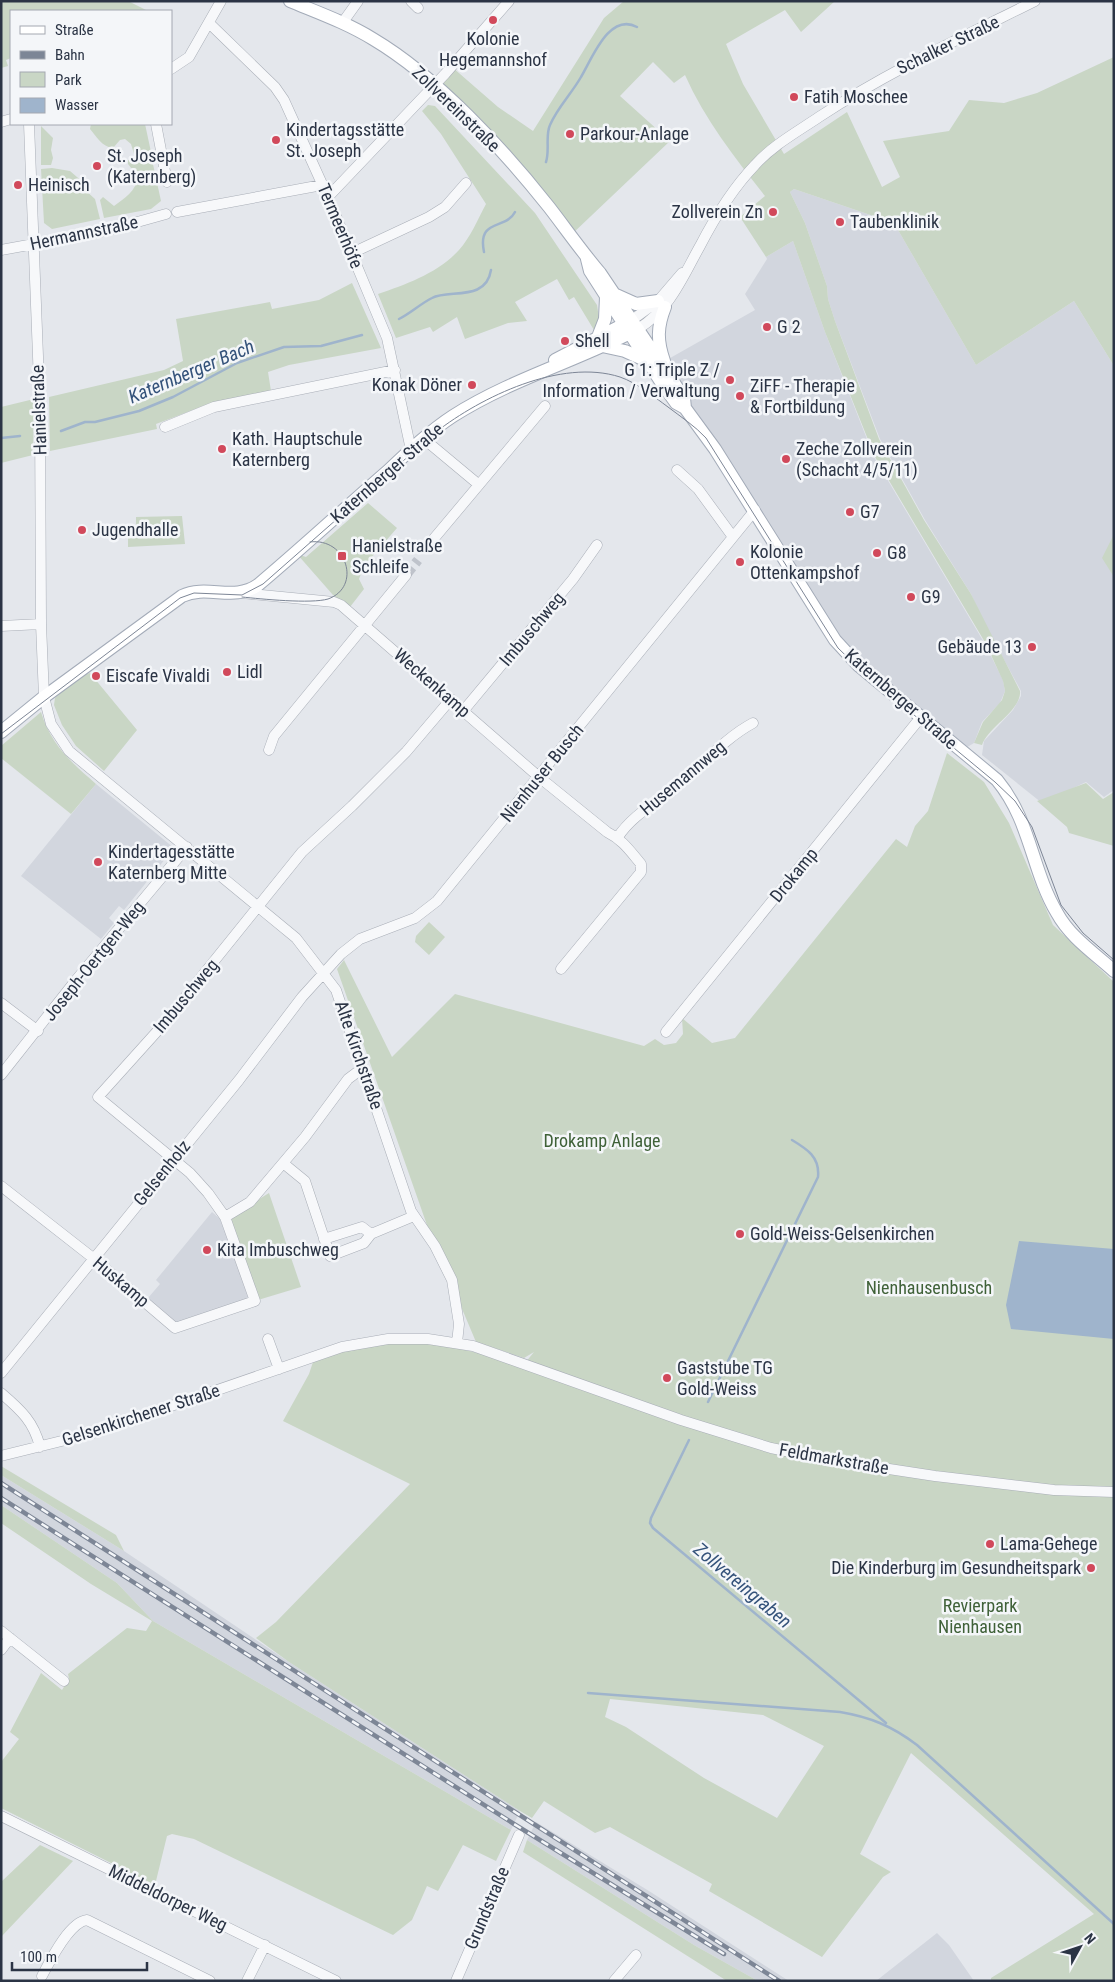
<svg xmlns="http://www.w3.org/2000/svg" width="1115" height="1982" viewBox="0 0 1115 1982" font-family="'Roboto Condensed',sans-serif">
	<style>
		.built { fill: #d2d6de }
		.green { fill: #c9d6c5; fill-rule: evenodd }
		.water { fill: #9fb4cc }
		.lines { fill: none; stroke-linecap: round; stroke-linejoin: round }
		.stream { stroke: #9fb4cc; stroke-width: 2.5 }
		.minor-tunnel { stroke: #bfc3cb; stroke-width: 10; stroke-dasharray: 10 5; stroke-linecap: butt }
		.minor-casing { stroke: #a9aeb7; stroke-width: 11 }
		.major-casing { stroke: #a3abb8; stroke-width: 14 }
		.minor { stroke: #f7f8fa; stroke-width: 10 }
		.major { stroke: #fff; stroke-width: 12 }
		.tram { stroke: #7d8696; stroke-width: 1 }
		.rail-casing { stroke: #7d8696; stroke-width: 4.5 }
		.rail { stroke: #f4f6f9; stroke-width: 2.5; stroke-dasharray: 8; stroke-linecap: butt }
		.poi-dot { fill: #d1495b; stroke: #f4f6f9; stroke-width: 2 }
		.labels { text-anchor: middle; stroke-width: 5; stroke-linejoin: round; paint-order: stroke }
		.poi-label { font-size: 18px; fill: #2b3445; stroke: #f4f6f9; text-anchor: start }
		.street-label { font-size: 18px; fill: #2b3445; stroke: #f4f6f9 }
		.park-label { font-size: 18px; fill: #3f6138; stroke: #f4f6f9 }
		.water-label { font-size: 19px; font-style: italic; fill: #34527a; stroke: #f4f6f9 }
	</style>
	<rect width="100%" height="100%" fill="#e4e7ec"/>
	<path class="built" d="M794,189L894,223L976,365L1074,301L1114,366V790L1104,797L1086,782L1042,803L982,755L984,741L1013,710L1021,696V691L983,621L971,594L925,520L880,439L835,321L828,299L827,286L805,223L790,192Z
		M793,241L825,332L874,457L985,644L1003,680L1005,691L1000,703L982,722L974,743L964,749L849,651L656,366L755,310L745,294L767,259L766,257Z
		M96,784L174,848L124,910L119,906L109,918L114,923L101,939L21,876Z
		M212,1212L220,1219L251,1298L174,1323L148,1298L160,1284L156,1280Z
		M1,1475L124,1551L289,1662L520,1811L511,1830L153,1621L117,1583L1,1505Z
		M536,1822L649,1891L789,1981H758L694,1945L527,1840Z
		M937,1933L949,1945L974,1981H876Z"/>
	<path class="green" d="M1,1H128L148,11H11V58L6,60L8,66L1,68Z
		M624,1H835L801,32L785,10L726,44L743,84L784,154L847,112L882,187L900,177L883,141L949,131L969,100L1004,103L1037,93L1114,57V366L1074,301L976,365L894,223L794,189L790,192L805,223L827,286L828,299L835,321L879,439L924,520L971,594L1020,691C1022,710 988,727 982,745L974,743L983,722L1002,700L1005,691L1003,681L986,644L875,457L825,332L793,241L766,257L740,217L765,196C735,158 705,120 685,75L674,83L653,62L620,96L670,141L571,235L435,84L452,67L498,107L533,131L604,18Z
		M428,105L435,106L535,213L597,305L599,318L594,330L574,297L569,300L557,279L515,302L527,321L508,323L465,339L457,317L433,332L430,327L396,338L378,294C407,284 438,273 459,250C470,238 478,219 486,204L441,134L422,111Z
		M91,124H145L151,152L134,154L131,144L125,139L120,140L113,148C102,147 96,136 90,129Z
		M41,126L53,138L51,150L53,158L51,165H41Z
		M151,155L161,201L151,209L104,218L100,200L103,197L114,206C125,198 136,191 138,177L128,164V160Z
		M52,168L70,171L84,183L85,190L95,199L100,219L52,229L44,223L41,169Z
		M352,283L381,348L289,365L268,372L271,391L206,405L156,424L157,429L50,451L49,397L164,370L183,361L176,319L270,302L272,309L319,300Z
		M34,399L33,455L1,463V407Z
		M368,503L397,528L364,566L359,579L364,589L350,607L333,595L297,554L306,557Z
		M182,516L185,544L128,547V527L136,526V517Z
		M1114,534V577L1102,558Z
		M90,673L137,730L104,771L76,746L62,725L54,705L55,698L71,678Z
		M41,712C51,745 71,762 96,784L71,814L1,758V746Z
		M947,753L984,782L1009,823L1053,925L1114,982V1490L1054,1489L772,1447L525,1363L534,1352L524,1358L476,1342L428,1228L337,969L344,960L392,1057L455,994L644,1046L655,1039L664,1045L676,1043L683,1034L682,1018L712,1043L735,1038L896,839L907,847L915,826L928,811Z
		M1086,783L1103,799L1114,792V846L1069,833L1067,827L1037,801Z
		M429,922L445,937L429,955L415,942L416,936Z
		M269,1193L301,1287L258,1300L228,1218Z
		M407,1341L457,1348L524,1364L771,1449L1114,1496V1981H991V1978L1094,1914L911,1753L860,1854L891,1872L883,1877L822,1957L709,1891L712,1884L610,1827L595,1833L544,1801L532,1818L520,1811L289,1662L256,1638L276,1622L410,1484L283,1421L309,1374L313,1362L344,1350ZM610,1699L763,1715L824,1746L777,1818L704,1778L626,1727L605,1717Z
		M1,1466L116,1535L124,1551L1,1475Z
		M1,1505L117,1583L153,1621L511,1830L496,1861L463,1845L438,1891L427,1886L412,1920L393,1935L194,1839L172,1834L167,1836L155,1885L1,1808V1762L19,1739L10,1732L41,1673L62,1690L69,1679L68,1674L127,1628L146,1631L152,1621L91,1584L1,1523Z
		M527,1840L694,1945L758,1981H727L523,1852Z
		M40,1845L73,1861L1,1937V1882Z"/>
	<path class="water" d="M1019,1241L1114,1249V1339L1011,1329L1006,1305Z"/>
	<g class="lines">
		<path class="stream" d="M546,162C550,150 545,136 550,125C557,108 572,93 581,77C592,59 609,12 637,27
			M484,252C477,218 506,230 515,212
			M399,319C411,313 420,304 432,298C449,289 486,302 491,270
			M61,431L85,422H95L139,411L173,397L237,363L284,347L321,346L362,335
			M1,438L20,436
			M708,1402L818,1177C820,1157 807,1149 792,1140
			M689,1440L651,1518L650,1523L653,1528L886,1723
			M588,1693L840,1712C870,1717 892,1726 917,1745L1114,1924"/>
		<path class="minor-tunnel" d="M406,575L418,560"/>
		<g class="minor-casing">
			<path id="minor" d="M411,1L418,8
				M343,22L358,1
				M209,23L275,87L284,100L328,197L387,338L411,450
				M171,69L189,57L221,1
				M1,122L11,119
				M29,124L40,408L41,624L44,697L51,724L69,751L296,938L336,990L411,1211L435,1246L452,1280L459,1324L457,1343
				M156,124L167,182
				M328,197L445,74L509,1
				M177,212L322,185
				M1,250L105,231L166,214
				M352,253L429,217L445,207L466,183
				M632,320L658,301L682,273
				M638,329C671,308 682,278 700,246C715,217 733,188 755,165C773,145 797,132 819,117C888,72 961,38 1035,1
				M165,427L214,407L395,370
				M424,439L478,484
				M677,470L698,489L733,537
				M431,542L545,406
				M242,593L334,602L341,605L539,777L607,832C623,840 630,851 641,864V872L561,969
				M1,626L41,624
				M464,710L573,579L597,545
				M269,750L274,736L406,575
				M618,837C632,815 659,801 679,784C703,764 725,738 753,723
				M1,1003L38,1031
				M666,1032L921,717
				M364,1070L356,1073L348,1079L305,1137L283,1163L305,1181L330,1256L364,1243L371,1234L414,1216
				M1,1075L76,980L187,847
				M1,1186L93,1258L175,1328L255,1301L225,1217L208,1193L190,1173L98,1097L161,1027L302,852L352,806L406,752L451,699
				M225,1217L250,1202L283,1163
				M324,1239L362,1227L371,1234
				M268,1339L279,1369
				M1,1373L239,1080L302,997L341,954L360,939L415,918L437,901L755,510
				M1,1393C21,1410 34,1422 40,1447
				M1,1456L90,1434L342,1347L388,1339H428L473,1346L681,1420L771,1448L830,1460L935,1476L1054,1490L1114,1492
				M1,1631L64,1681
				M1,1650L10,1638
				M1,1816L336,1981
				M42,1976C50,1961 69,1922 87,1920L210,1981
				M247,1981L265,1945
				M456,1981L519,1835
				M614,1981L636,1955"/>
		</g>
		<g class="major-casing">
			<path id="major" d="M290,1C319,13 347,23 373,39C437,77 503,149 549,207C566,229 582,252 600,273L684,398L685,408
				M587,259L590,271L661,382L676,403L685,408L715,449L835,640L858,665L997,780C1031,821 1031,869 1057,913C1070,937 1094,953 1114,971
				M616,295L636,304L658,301
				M598,337L605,319L606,297
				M602,346L625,351L645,360
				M555,360L630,321
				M664,361C657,341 657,327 665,307
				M1,732L44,697L182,596C207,584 234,602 258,585C302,548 345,508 389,470C409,451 430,431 453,416C511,379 577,361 638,329"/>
		</g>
		<use href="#minor" class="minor"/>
		<use href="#major" class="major"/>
		<path class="tram" d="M242,597C261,599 311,604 328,599C362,587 347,537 310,542
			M1,734L180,598L194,593L242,595L263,584L436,432C481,397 561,358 620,377C637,383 653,396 668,407C681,417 695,426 706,438L838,648L867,676L995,782L1015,801L1032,827L1061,905L1083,933L1114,960"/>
		<g class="rail-casing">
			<path id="rail" d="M1,1483L779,1981
				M1,1498L514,1824L724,1954"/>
		</g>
		<use href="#rail" class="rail"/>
	</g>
	<g class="poi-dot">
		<circle cx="493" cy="20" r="5"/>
		<circle cx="794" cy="97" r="5"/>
		<circle cx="570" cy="134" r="5"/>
		<circle cx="276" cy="140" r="5"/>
		<circle cx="97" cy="166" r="5"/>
		<circle cx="18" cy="185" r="5"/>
		<circle cx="773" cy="212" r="5"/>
		<circle cx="840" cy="222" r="5"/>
		<circle cx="767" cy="327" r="5"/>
		<circle cx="565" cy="341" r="5"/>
		<circle cx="730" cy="380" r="5"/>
		<circle cx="472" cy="385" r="5"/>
		<circle cx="740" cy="396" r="5"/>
		<circle cx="222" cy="449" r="5"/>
		<circle cx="786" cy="459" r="5"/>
		<circle cx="850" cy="512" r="5"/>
		<circle cx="82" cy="530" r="5"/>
		<circle cx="877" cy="553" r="5"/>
		<rect x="337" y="551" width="10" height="10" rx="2.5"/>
		<circle cx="740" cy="562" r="5"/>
		<circle cx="911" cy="597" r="5"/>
		<circle cx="1032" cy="647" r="5"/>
		<circle cx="227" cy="672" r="5"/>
		<circle cx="96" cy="676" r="5"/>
		<circle cx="98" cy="862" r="5"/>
		<circle cx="740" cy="1234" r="5"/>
		<circle cx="207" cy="1250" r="5"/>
		<circle cx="667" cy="1378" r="5"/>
		<circle cx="990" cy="1544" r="5"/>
		<circle cx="1091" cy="1568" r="5"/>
	</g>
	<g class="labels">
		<g class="poi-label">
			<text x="493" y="45" text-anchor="middle">Kolonie<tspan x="493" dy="21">Hegemannshof</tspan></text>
			<text x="804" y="103">Fatih Moschee</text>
			<text x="286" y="136">Kindertagsstätte<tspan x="286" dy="21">St. Joseph</tspan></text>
			<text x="580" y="140">Parkour-Anlage</text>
			<text x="107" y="162">St. Joseph<tspan x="107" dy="21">(Katernberg)</tspan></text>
			<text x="28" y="191">Heinisch</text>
			<text x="763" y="218" text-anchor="end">Zollverein Zn</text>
			<text x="850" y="228">Taubenklinik</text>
			<text x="777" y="333">G 2</text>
			<text x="575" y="347">Shell</text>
			<text x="720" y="376" text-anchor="end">G 1: Triple Z /<tspan x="720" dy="21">Information / Verwaltung</tspan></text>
			<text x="462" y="391" text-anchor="end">Konak Döner</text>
			<text x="750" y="392">ZiFF - Therapie<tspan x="750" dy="21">&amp; Fortbildung</tspan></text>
			<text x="232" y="445">Kath. Hauptschule<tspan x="232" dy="21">Katernberg</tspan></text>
			<text x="796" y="455">Zeche Zollverein<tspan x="796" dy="21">(Schacht 4/5/11)</tspan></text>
			<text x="860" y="518">G7</text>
			<text x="92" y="536">Jugendhalle</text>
			<text x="352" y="552">Hanielstraße<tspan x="352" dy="21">Schleife</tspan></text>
			<text x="750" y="558">Kolonie<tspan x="750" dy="21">Ottenkampshof</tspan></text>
			<text x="887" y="559">G8</text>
			<text x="921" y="603">G9</text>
			<text x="1022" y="653" text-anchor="end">Gebäude 13</text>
			<text x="237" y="678">Lidl</text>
			<text x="106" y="682">Eiscafe Vivaldi</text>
			<text x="108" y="858">Kindertagesstätte<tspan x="108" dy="21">Katernberg Mitte</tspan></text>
			<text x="750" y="1240">Gold-Weiss-Gelsenkirchen</text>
			<text x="217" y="1256">Kita Imbuschweg</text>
			<text x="677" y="1374">Gaststube TG<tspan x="677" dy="21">Gold-Weiss</tspan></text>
			<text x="1000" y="1550">Lama-Gehege</text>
			<text x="1081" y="1574" text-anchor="end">Die Kinderburg im Gesundheitspark</text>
		</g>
		<g class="street-label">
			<text transform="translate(948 45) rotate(-26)" y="6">Schalker Straße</text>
			<text transform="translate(456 109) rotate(44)" y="6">Zollvereinstraße</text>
			<text transform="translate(340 226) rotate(67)" y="6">Termeerhöfe</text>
			<text transform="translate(84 233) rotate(-12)" y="6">Hermannstraße</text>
			<text transform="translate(39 410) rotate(-92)" y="6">Hanielstraße</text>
			<text transform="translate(387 473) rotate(-41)" y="6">Katernberger Straße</text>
			<text transform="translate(532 629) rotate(-50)" y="6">Imbuschweg</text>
			<text transform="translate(432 683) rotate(41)" y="6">Weckenkamp</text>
			<text transform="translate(901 699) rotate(41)" y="6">Katernberger Straße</text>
			<text transform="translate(542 773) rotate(-51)" y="6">Nienhuser Busch</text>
			<text transform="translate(683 778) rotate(-40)" y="6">Husemannweg</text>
			<text transform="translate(794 875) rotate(-51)" y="6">Drokamp</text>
			<text transform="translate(94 961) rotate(-51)" y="6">Joseph-Oertgen-Weg</text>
			<text transform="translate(186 996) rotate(-50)" y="6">Imbuschweg</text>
			<text transform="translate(359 1055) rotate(71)" y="6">Alte Kirchstraße</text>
			<text transform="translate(162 1173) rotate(-51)" y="6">Gelsenholz</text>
			<text transform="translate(121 1282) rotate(40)" y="6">Huskamp</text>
			<text transform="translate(141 1415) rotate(-18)" y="6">Gelsenkirchener Straße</text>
			<text transform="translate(834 1459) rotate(10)" y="6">Feldmarkstraße</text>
			<text transform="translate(168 1898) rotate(26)" y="6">Middeldorper Weg</text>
			<text transform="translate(487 1908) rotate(-67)" y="6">Grundstraße</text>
		</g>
		<g class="park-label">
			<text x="602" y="1147">Drokamp Anlage</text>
			<text x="929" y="1294">Nienhausenbusch</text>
			<text x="980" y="1612">Revierpark<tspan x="980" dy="21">Nienhausen</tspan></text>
		</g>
		<g class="water-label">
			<text transform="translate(191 371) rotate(-23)" y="7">Katernberger Bach</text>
			<text transform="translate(743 1585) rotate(40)" y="7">Zollvereingraben</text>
		</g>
	</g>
	<rect width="1115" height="1982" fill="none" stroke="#2b3445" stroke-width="5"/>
	<rect x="10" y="10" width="162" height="115" fill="#f4f6f9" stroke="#a4a8b1"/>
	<rect x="20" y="26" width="25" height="8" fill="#ffffff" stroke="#a4a8b1"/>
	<text x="55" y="35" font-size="15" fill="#2b3445">Straße</text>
	<rect x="20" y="51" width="25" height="8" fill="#7d8696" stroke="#a4a8b1"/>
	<text x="55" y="60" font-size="15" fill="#2b3445">Bahn</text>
	<rect x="20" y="72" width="25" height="15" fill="#c9d6c5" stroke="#a4a8b1"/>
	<text x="55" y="85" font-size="15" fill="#2b3445">Park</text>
	<rect x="20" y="98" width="25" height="15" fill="#9fb4cc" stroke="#a4a8b1"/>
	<text x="55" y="110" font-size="15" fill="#2b3445">Wasser</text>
	<g transform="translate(1080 1947) rotate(50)" stroke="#f4f6f9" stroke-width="4" paint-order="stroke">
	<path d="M0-4L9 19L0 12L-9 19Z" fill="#2b3445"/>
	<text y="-8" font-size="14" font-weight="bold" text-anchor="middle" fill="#2b3445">N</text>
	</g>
	<path d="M12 1962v8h135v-8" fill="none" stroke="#2b3445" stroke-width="2.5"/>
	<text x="20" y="1962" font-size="15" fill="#2b3445" stroke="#f4f6f9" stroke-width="4" paint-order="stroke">100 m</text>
</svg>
